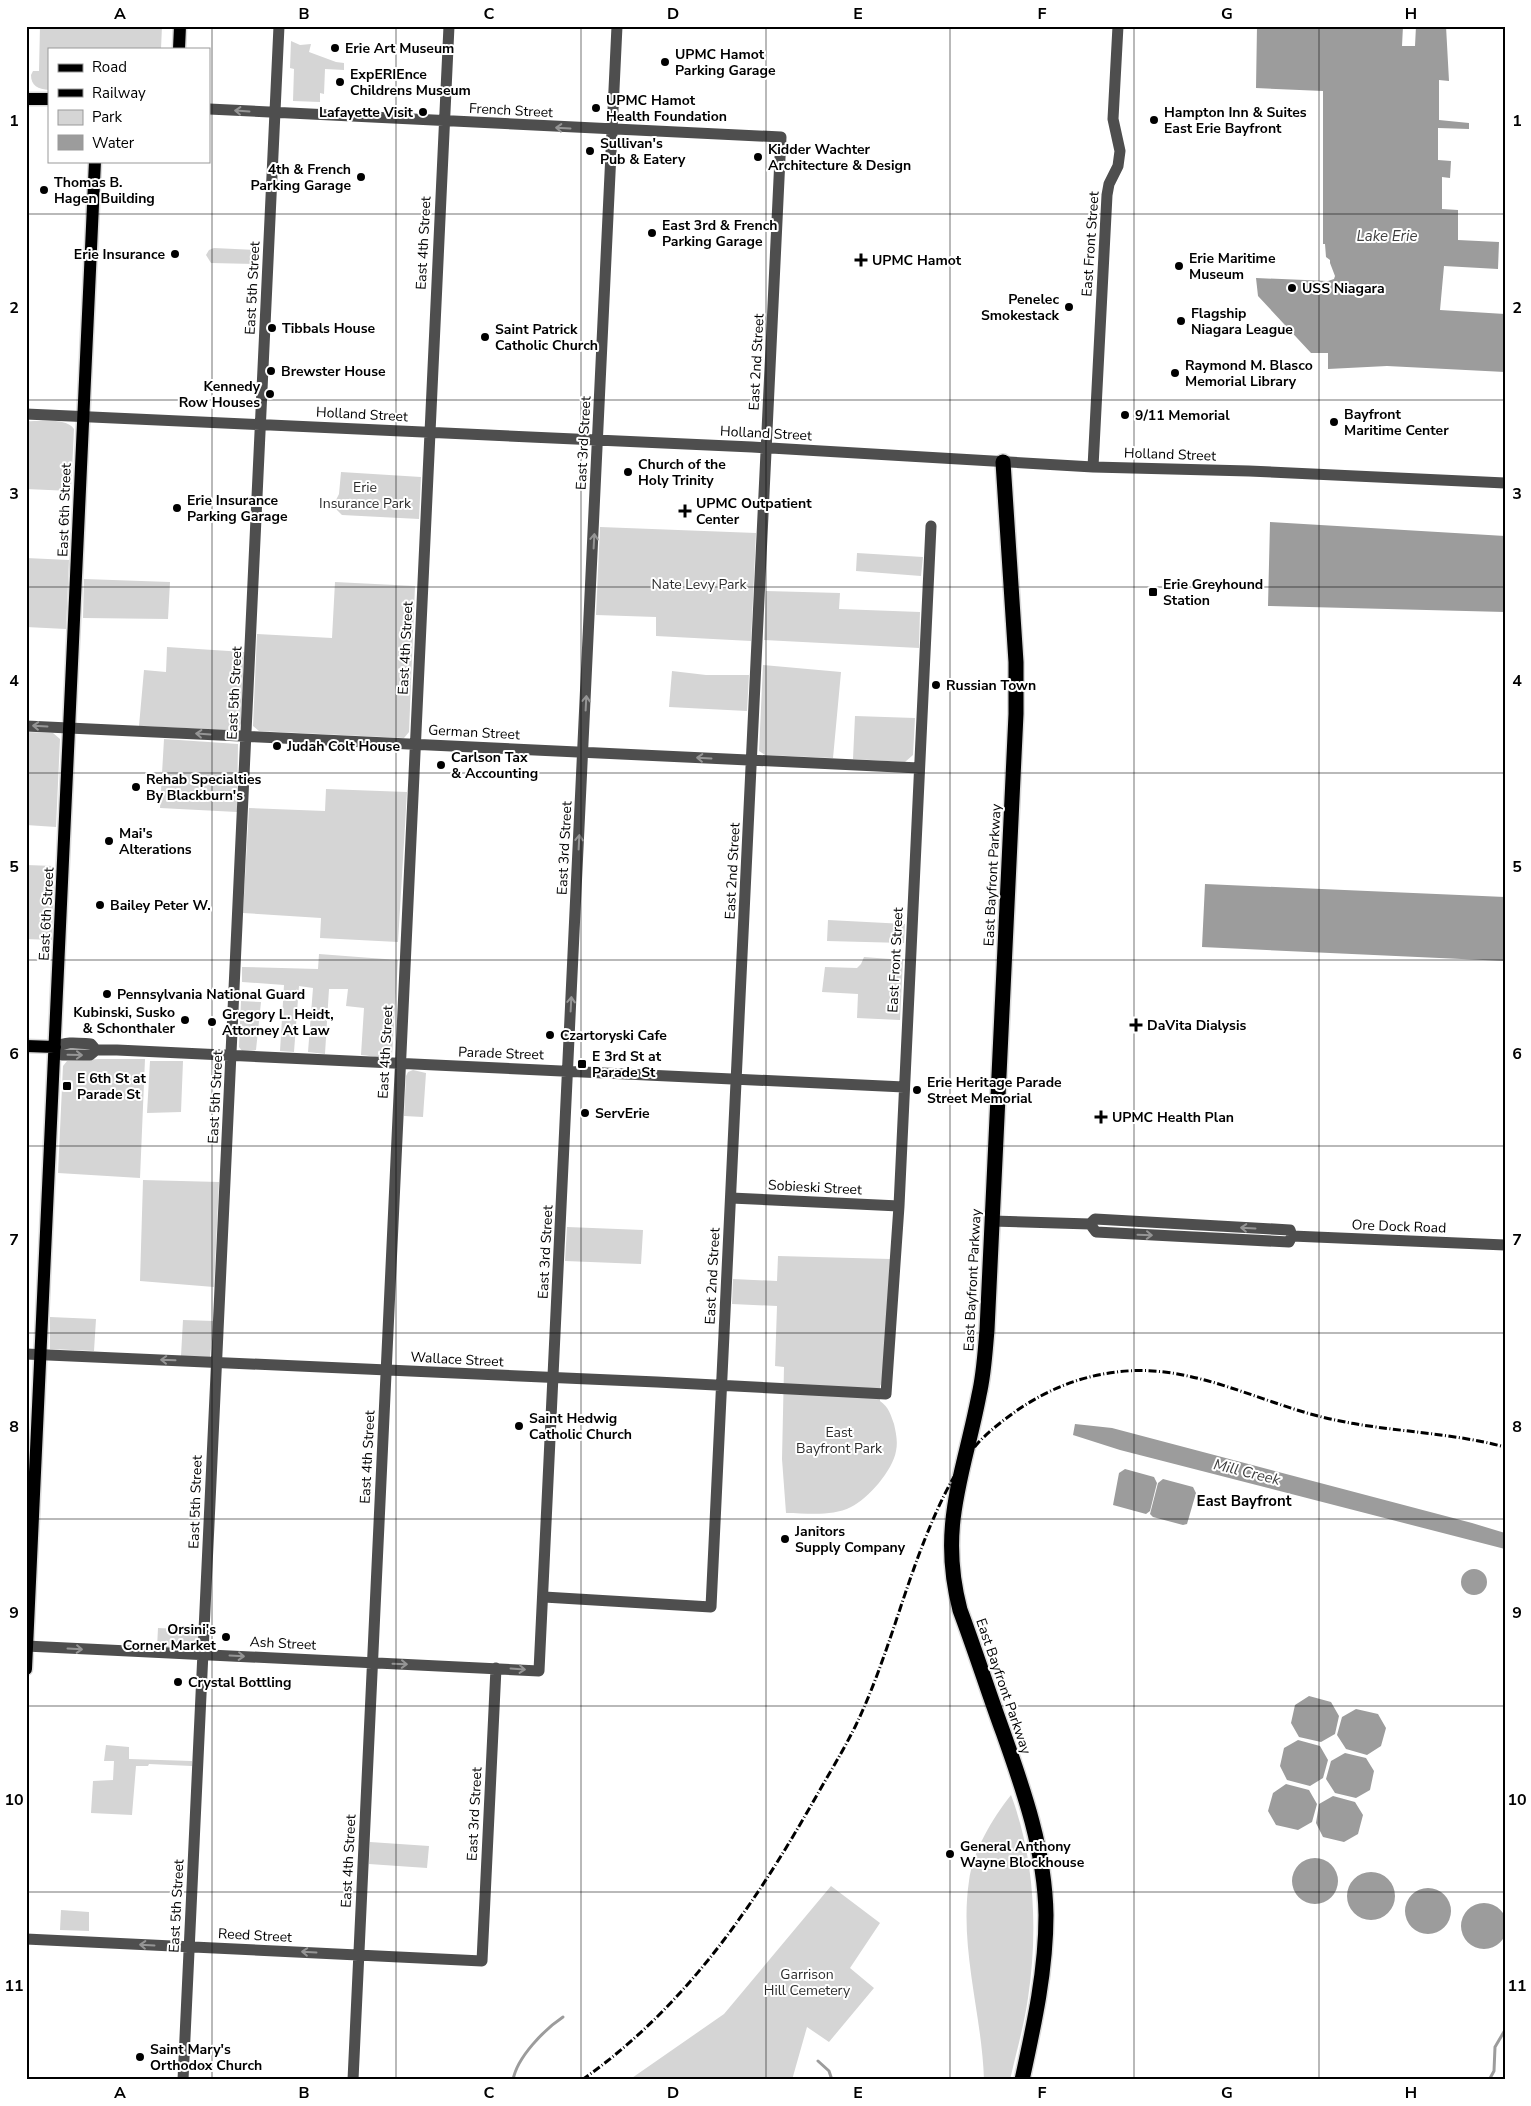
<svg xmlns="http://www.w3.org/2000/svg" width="1531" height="2106" viewBox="0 0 1531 2106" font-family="'Nunito Sans',sans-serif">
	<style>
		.green { fill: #d5d5d5 }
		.water { fill: #9c9c9c }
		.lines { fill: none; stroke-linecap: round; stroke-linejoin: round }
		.stream { stroke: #9c9c9c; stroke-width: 3 }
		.major-casing { stroke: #dbdbdb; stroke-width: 15 }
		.highway-casing { stroke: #dbdbdb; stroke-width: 18 }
		.minor { stroke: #4e4e4e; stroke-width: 11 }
		.major { stroke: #000; stroke-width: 12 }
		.highway { stroke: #000; stroke-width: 15 }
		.rail { stroke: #000; stroke-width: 3; stroke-dasharray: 8 2.5 1 2.5; stroke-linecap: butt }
		.oneway { stroke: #959595 }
		.grid { fill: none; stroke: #000; stroke-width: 1; stroke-opacity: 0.55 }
		.poi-dot { fill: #000; stroke: #fff; stroke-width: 2 }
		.labels { text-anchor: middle; stroke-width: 4; stroke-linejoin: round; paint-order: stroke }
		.poi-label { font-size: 14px; font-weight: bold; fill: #000; stroke: #fff; text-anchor: start }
		.street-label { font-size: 14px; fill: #000; stroke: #fff }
		.park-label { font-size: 14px; fill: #2c2c2c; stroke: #fff }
		.water-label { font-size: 15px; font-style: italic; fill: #3d3d3d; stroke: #fff }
		.neighbourhood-label { font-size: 15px; font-weight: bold; fill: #000; stroke: #fff }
		.neatline { fill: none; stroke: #000; stroke-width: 2 }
		.grid-label { font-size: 16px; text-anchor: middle; font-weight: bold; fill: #000 }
	</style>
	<rect width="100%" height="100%" fill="#fff"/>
	<path class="green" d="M40,26H162L161,49H49V90C38,89 31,86 31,75L33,71H39Z
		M291,41L300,45L311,44L309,52L336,62L344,63V70L325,69L324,94L320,93V102L293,101L294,69L290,68Z
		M214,248L256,250L255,264L211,263L206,255L209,250Z
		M26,421C39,422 66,417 74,429L71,491L26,489Z
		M341,472L421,477L419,519L342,515L335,508V502L339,494Z
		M600,527L756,533L751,641L656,636V617L596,615Z
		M857,553L923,557L921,576L856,571Z
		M26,558L69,560L66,629L26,627Z
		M84,579L170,582L168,619L83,618Z
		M335,582L415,586L409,732L404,738L259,731L253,726L257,634L332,638Z
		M766,591L840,593L839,609L920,612L919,648L764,640Z
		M167,647L244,652L241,723L239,728L232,730L139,726L144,670L166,672Z
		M763,665L841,672L833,758L765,755L759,751Z
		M672,671L706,675H749L747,711L669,707Z
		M855,716L915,718L913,755L905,762L853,759Z
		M26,732L53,733L60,739L56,827L26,825Z
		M164,739L238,744L237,812L160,808Z
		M326,789L407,792L398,942L320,938L321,918L243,913L249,808L325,811Z
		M26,865L54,866L52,940L26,939Z
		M828,920L905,924L904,943L827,941Z
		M319,954L398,960L392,1056C383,1061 371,1055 361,1055L364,1008L346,1006L348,989H329L325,1054L308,1052L313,988L299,986L294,1052L280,1051L284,985L242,982V967L318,969Z
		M864,957L903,960L900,1020L857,1018L858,994L822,992L825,967L857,968L861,964Z
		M241,1001L261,1002L256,1050L242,1051L239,1047Z
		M100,1059H145L140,1178L58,1173L63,1066L67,1061Z
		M150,1061H183L181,1112L147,1113Z
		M413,1070L426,1073L423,1117L404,1116L406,1076L408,1072Z
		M143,1180L219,1182L214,1287L140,1281Z
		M567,1227L643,1230L641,1264L565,1261Z
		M778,1256L890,1259L884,1379L880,1386V1401C889,1407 891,1416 894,1424C896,1433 898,1442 896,1451C893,1470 868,1499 851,1507C831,1517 807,1513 786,1513L782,1459L784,1367L775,1366L777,1306L732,1304L733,1279L777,1281Z
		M50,1317L96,1319L94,1351L50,1349Z
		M183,1320L214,1321L210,1357L181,1356Z
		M158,1628L199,1630L198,1647L196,1649L157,1648Z
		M106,1745L129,1747V1759L192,1761V1766L149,1764L148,1766H136L132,1815L91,1813L93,1781L113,1780L114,1761H104Z
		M1011,1795C1035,1859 1038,1932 1028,1998C1024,2026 1016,2053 1010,2080H984C982,2014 959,1947 969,1881C973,1851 992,1819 1011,1795Z
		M370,1842L429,1846L427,1868L369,1864Z
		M831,1886L880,1923L850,1968L874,1988L829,2042L807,2027L792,2080H629L724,2014Z
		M61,1910L89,1912V1931L60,1930Z"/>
	<path class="water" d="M1257,26H1403L1402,46H1415L1416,26H1446L1449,81L1439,80V120L1469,123V129L1438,128V160L1451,161L1450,178L1442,177V209L1458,210V240L1499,242L1498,269L1444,266L1440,310L1505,314V372L1387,366L1328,369V353H1311L1258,296L1256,278L1328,281L1334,279L1335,276L1330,263V260L1326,257L1325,244H1323V91L1256,88Z
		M1270,522L1505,536V612L1268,606Z
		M1205,884L1505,897V961L1202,947Z
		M1075,1424L1112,1428L1472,1523L1505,1533V1549L1120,1450L1073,1435Z
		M1125,1469L1154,1477L1157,1483L1150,1511L1146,1514L1113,1505L1119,1473Z
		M1163,1479L1193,1487L1196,1493L1187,1524L1183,1525L1153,1517L1150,1514L1158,1483Z
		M1461 1582a13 13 0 1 1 26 0a13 13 0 1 1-26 0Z
		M1309,1696L1331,1702L1339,1716L1335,1734L1321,1742L1299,1737L1291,1723L1295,1705Z
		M1356,1709L1378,1714L1386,1728L1381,1746L1367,1755L1346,1749L1337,1735L1342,1717Z
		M1298,1740L1320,1746L1328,1760L1323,1778L1310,1786L1287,1780L1280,1766L1284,1748Z
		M1345,1753L1366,1758L1374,1771L1370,1790L1356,1798L1335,1793L1326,1779L1331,1761Z
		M1286,1784L1309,1790L1317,1804L1312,1822L1298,1830L1276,1825L1268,1811L1273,1793Z
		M1333,1796L1355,1802L1363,1815L1358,1834L1344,1842L1323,1837L1316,1823L1319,1804Z
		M1292 1881a23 23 0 1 1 46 0a23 23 0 1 1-46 0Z
		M1347 1896a24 24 0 1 1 48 0a24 24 0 1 1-48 0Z
		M1405 1911a23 23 0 1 1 46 0a23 23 0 1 1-46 0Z
		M1461 1926a23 23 0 1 1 46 0a23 23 0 1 1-46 0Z"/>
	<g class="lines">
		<path class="stream" d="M818,2061L829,2071L832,2080
			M513,2080C517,2057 545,2029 563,2017
			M1489,2080L1494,2071L1495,2047L1505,2030"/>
		<g class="major-casing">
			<path id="major" d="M179,49L180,26
				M26,99H49
				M26,1046L55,1047
				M26,1669L95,161"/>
		</g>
		<g class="highway-casing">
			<path id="highway" d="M1003,462L1016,662V714L987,1330C985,1352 984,1374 979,1395C964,1474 938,1526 960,1610C975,1650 988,1691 1003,1732C1024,1791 1045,1851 1046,1915C1046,1971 1034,2025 1022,2080"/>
		</g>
		<path class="minor" d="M209,109L781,137L711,1607L544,1597
			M26,414L752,447L1093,467L1249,471L1505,483
			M1093,467L1107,195L1109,184L1118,166L1120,151L1113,119L1118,26
			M26,726L919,768
			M96,1050L91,1044C77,1043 67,1041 55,1047L62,1055H90L96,1050H117L904,1087
			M731,1198L899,1206
			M992,1221L1090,1224
			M1090,1224L1096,1232L1289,1242L1292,1236
			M1090,1224L1095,1219L1290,1230L1292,1236
			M1292,1236L1505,1245
			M26,1354L657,1382L886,1394L899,1206L931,526
			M26,1646L539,1671L617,26
			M26,1939L482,1961L496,1668
			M183,2080L279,26
			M353,2080L449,26"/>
		<use href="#major" class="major"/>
		<use href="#highway" class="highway"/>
		<path class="rail" d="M582,2080C684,2008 752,1909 813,1802C827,1777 842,1753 855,1727C886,1663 902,1594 929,1529C942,1498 956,1468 978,1443C990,1430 1005,1419 1019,1409C1049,1389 1081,1376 1117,1372C1193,1362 1262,1405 1335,1420C1391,1432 1449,1432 1505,1447"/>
	</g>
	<defs><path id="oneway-shaft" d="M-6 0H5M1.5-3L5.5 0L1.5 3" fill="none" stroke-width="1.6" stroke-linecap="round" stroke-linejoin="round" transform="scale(1.25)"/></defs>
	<g class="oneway">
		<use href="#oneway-shaft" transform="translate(242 111) rotate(-176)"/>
		<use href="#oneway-shaft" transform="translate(563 128) rotate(-177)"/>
		<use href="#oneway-shaft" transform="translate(594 541) rotate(-87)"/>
		<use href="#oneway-shaft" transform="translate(586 703) rotate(-87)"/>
		<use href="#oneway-shaft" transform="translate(40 726) rotate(-177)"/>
		<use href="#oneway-shaft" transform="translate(203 734) rotate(-176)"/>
		<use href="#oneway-shaft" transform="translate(704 758) rotate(-177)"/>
		<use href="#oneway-shaft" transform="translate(579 842) rotate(-87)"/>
		<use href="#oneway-shaft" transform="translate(571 1004) rotate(-87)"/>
		<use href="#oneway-shaft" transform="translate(75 1055) rotate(1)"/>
		<use href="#oneway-shaft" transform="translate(1248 1228) rotate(-177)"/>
		<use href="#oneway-shaft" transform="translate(1145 1235) rotate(2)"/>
		<use href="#oneway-shaft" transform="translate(168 1360) rotate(-178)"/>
		<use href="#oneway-shaft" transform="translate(75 1649) rotate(3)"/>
		<use href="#oneway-shaft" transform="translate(237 1656) rotate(3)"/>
		<use href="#oneway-shaft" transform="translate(400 1664) rotate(2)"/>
		<use href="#oneway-shaft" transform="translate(518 1669) rotate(4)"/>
		<use href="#oneway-shaft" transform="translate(147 1945) rotate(-177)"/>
		<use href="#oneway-shaft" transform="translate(309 1952) rotate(-177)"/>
	</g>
	<path class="grid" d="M212,26V2080M396,26V2080M581,26V2080M766,26V2080M950,26V2080M1134,26V2080M1319,26V2080M26,214H1505M26,400H1505M26,587H1505M26,773H1505M26,960H1505M26,1146H1505M26,1333H1505M26,1519H1505M26,1706H1505M26,1892H1505"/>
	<g class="poi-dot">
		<circle cx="335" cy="48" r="5"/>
		<circle cx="665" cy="62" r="5"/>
		<circle cx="340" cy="82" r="5"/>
		<circle cx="596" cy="108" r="5"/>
		<circle cx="423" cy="112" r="5"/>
		<circle cx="1154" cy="120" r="5"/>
		<circle cx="590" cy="151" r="5"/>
		<circle cx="758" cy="157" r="5"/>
		<circle cx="361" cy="177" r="5"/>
		<circle cx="44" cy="190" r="5"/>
		<circle cx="652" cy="233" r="5"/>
		<circle cx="175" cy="254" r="5"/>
		<path d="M858.5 252.5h5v5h5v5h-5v5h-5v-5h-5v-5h5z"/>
		<circle cx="1179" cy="266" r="5"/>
		<circle cx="1292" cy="288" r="5"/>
		<circle cx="1069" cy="307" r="5"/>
		<circle cx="1181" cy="321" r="5"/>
		<circle cx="272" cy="328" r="5"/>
		<circle cx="485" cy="337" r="5"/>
		<circle cx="271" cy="371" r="5"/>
		<circle cx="1175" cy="373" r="5"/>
		<circle cx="270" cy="394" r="5"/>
		<circle cx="1125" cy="415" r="5"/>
		<circle cx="1334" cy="422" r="5"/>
		<circle cx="628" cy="472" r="5"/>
		<circle cx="177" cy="508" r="5"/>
		<path d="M682.5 503.5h5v5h5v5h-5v5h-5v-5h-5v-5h5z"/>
		<rect x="1148" y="587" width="10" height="10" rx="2.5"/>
		<circle cx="936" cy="685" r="5"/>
		<circle cx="277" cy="746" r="5"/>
		<circle cx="441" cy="765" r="5"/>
		<circle cx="136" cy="787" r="5"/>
		<circle cx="109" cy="841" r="5"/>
		<circle cx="100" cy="905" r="5"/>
		<circle cx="107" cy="994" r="5"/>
		<circle cx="185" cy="1020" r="5"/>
		<circle cx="212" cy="1022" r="5"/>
		<path d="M1133.5 1017.5h5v5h5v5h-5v5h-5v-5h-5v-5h5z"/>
		<circle cx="550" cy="1035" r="5"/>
		<rect x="577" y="1059" width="10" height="10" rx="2.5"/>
		<rect x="62" y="1081" width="10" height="10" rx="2.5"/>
		<circle cx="917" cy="1090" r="5"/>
		<circle cx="585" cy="1113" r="5"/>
		<path d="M1098.5 1109.5h5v5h5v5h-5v5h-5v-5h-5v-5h5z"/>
		<circle cx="519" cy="1426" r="5"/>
		<circle cx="785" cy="1539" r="5"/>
		<circle cx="226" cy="1637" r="5"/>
		<circle cx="178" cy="1682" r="5"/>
		<circle cx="950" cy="1854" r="5"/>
		<circle cx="140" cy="2057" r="5"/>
	</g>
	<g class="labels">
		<g class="poi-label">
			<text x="345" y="53">Erie Art Museum</text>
			<text x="675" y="59">UPMC Hamot<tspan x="675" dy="16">Parking Garage</tspan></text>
			<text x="350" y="79">ExpERIEnce<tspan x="350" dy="16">Childrens Museum</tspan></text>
			<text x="606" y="105">UPMC Hamot<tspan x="606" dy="16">Health Foundation</tspan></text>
			<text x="413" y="117" text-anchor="end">Lafayette Visit</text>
			<text x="1164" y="117">Hampton Inn &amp; Suites<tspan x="1164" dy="16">East Erie Bayfront</tspan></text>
			<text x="600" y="148">Sullivan's<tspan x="600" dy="16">Pub &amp; Eatery</tspan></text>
			<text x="768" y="154">Kidder Wachter<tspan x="768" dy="16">Architecture &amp; Design</tspan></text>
			<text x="351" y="174" text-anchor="end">4th &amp; French<tspan x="351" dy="16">Parking Garage</tspan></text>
			<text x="54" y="187">Thomas B.<tspan x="54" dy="16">Hagen Building</tspan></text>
			<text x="662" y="230">East 3rd &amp; French<tspan x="662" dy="16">Parking Garage</tspan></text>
			<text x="165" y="259" text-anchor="end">Erie Insurance</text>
			<text x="1189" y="263">Erie Maritime<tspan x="1189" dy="16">Museum</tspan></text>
			<text x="872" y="265">UPMC Hamot</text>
			<text x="1302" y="293">USS Niagara</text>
			<text x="1059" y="304" text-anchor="end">Penelec<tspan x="1059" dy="16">Smokestack</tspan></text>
			<text x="1191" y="318">Flagship<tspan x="1191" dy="16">Niagara League</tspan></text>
			<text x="282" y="333">Tibbals House</text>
			<text x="495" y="334">Saint Patrick<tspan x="495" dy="16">Catholic Church</tspan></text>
			<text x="1185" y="370">Raymond M. Blasco<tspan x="1185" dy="16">Memorial Library</tspan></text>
			<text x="281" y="376">Brewster House</text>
			<text x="260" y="391" text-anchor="end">Kennedy<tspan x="260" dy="16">Row Houses</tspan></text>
			<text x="1344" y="419">Bayfront<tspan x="1344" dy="16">Maritime Center</tspan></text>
			<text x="1135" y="420">9/11 Memorial</text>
			<text x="638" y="469">Church of the<tspan x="638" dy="16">Holy Trinity</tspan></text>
			<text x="187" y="505">Erie Insurance<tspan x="187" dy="16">Parking Garage</tspan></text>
			<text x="696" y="508">UPMC Outpatient<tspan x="696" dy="16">Center</tspan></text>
			<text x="1163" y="589">Erie Greyhound<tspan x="1163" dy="16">Station</tspan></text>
			<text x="946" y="690">Russian Town</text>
			<text x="287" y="751">Judah Colt House</text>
			<text x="451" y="762">Carlson Tax<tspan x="451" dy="16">&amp; Accounting</tspan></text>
			<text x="146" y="784">Rehab Specialties<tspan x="146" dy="16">By Blackburn's</tspan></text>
			<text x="119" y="838">Mai's<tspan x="119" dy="16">Alterations</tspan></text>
			<text x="110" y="910">Bailey Peter W.</text>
			<text x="117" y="999">Pennsylvania National Guard</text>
			<text x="175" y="1017" text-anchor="end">Kubinski, Susko<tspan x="175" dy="16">&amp; Schonthaler</tspan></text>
			<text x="222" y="1019">Gregory L. Heidt,<tspan x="222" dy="16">Attorney At Law</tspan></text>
			<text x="1147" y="1030">DaVita Dialysis</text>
			<text x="560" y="1040">Czartoryski Cafe</text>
			<text x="592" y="1061">E 3rd St at<tspan x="592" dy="16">Parade St</tspan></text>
			<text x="77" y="1083">E 6th St at<tspan x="77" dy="16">Parade St</tspan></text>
			<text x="927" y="1087">Erie Heritage Parade<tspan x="927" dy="16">Street Memorial</tspan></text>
			<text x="595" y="1118">ServErie</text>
			<text x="1112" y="1122">UPMC Health Plan</text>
			<text x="529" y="1423">Saint Hedwig<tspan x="529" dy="16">Catholic Church</tspan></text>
			<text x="795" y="1536">Janitors<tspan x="795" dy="16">Supply Company</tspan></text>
			<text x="216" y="1634" text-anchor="end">Orsini's<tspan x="216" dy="16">Corner Market</tspan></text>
			<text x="188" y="1687">Crystal Bottling</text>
			<text x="960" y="1851">General Anthony<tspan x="960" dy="16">Wayne Blockhouse</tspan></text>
			<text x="150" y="2054">Saint Mary's<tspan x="150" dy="16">Orthodox Church</tspan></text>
		</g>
		<g class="street-label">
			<text transform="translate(511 110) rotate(3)" y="5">French Street</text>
			<text transform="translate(423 243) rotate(-87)" y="5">East 4th Street</text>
			<text transform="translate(1090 244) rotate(-86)" y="5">East Front Street</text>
			<text transform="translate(252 288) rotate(-87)" y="5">East 5th Street</text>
			<text transform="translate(756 362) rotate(-87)" y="5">East 2nd Street</text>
			<text transform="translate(362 414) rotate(3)" y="5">Holland Street</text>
			<text transform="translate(766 433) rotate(3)" y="5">Holland Street</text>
			<text transform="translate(583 443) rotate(-87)" y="5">East 3rd Street</text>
			<text transform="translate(1170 454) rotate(2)" y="5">Holland Street</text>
			<text transform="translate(64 510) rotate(-88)" y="5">East 6th Street</text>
			<text transform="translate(405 648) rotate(-87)" y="5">East 4th Street</text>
			<text transform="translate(234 693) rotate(-87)" y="5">East 5th Street</text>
			<text transform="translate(474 732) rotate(3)" y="5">German Street</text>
			<text transform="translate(564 848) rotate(-87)" y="5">East 3rd Street</text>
			<text transform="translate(732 871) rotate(-87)" y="5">East 2nd Street</text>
			<text transform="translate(992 875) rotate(-87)" y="5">East Bayfront Parkway</text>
			<text transform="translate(46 914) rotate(-87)" y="5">East 6th Street</text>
			<text transform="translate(895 960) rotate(-87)" y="5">East Front Street</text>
			<text transform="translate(385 1052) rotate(-87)" y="5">East 4th Street</text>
			<text transform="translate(501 1053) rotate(2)" y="5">Parade Street</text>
			<text transform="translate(215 1097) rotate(-87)" y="5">East 5th Street</text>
			<text transform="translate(815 1187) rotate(3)" y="5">Sobieski Street</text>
			<text transform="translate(1399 1226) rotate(2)" y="5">Ore Dock Road</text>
			<text transform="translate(545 1252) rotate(-87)" y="5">East 3rd Street</text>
			<text transform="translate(712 1276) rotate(-87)" y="5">East 2nd Street</text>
			<text transform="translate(972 1280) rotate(-87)" y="5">East Bayfront Parkway</text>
			<text transform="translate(457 1359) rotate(3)" y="5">Wallace Street</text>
			<text transform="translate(367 1457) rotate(-87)" y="5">East 4th Street</text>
			<text transform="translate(195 1502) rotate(-88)" y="5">East 5th Street</text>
			<text transform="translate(283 1643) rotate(3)" y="5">Ash Street</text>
			<text transform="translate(1004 1686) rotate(71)" y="5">East Bayfront Parkway</text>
			<text transform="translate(474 1814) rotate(-87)" y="5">East 3rd Street</text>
			<text transform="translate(348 1861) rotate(-87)" y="5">East 4th Street</text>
			<text transform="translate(176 1906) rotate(-87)" y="5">East 5th Street</text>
			<text transform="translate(255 1935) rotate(3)" y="5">Reed Street</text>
		</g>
		<g class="park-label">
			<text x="365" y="492">Erie<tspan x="365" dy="16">Insurance Park</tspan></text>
			<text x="699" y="589">Nate Levy Park</text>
			<text x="839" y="1437">East<tspan x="839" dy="16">Bayfront Park</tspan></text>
			<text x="807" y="1979">Garrison<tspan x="807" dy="16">Hill Cemetery</tspan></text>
		</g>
		<g class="water-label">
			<text x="1387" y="241">Lake Erie</text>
			<text transform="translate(1247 1472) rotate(14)" y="5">Mill Creek</text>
		</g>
		<g class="neighbourhood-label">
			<text x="1244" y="1506">East Bayfront</text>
		</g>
	</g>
	<rect width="1531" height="2106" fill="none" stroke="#ffffff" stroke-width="55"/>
	<rect x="48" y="48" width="162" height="115" fill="#ffffff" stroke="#999999"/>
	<rect x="58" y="64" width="25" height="8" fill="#000000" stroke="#999999"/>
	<text x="92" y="72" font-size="15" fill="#000000">Road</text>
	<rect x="58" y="89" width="25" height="8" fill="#000000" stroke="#999999"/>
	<text x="92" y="98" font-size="15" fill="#000000">Railway</text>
	<rect x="58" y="110" width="25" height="15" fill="#d5d5d5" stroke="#999999"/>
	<text x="92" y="122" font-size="15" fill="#000000">Park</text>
	<rect x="58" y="135" width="25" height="15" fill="#9c9c9c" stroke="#999999"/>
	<text x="92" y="148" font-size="15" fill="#000000">Water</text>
	<rect x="28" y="28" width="1476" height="2050" class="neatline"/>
	<g class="grid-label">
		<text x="120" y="19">A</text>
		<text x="304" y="19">B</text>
		<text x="489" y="19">C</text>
		<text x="673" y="19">D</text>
		<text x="858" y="19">E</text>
		<text x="1042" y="19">F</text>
		<text x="1227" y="19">G</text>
		<text x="1411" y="19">H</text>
		<text x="14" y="126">1</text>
		<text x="1517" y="126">1</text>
		<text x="14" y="313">2</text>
		<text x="1517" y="313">2</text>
		<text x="14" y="499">3</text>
		<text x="1517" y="499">3</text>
		<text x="14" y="686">4</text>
		<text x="1517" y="686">4</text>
		<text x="14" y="872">5</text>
		<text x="1517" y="872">5</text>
		<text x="14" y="1059">6</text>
		<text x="1517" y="1059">6</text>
		<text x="14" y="1245">7</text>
		<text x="1517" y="1245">7</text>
		<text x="14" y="1432">8</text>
		<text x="1517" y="1432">8</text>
		<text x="14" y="1618">9</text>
		<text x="1517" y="1618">9</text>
		<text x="14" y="1805">10</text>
		<text x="1517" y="1805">10</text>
		<text x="14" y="1991">11</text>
		<text x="1517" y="1991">11</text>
		<text x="120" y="2098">A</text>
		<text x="304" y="2098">B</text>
		<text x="489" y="2098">C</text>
		<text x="673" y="2098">D</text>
		<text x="858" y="2098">E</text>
		<text x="1042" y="2098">F</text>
		<text x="1227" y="2098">G</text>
		<text x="1411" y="2098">H</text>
	</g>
</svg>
